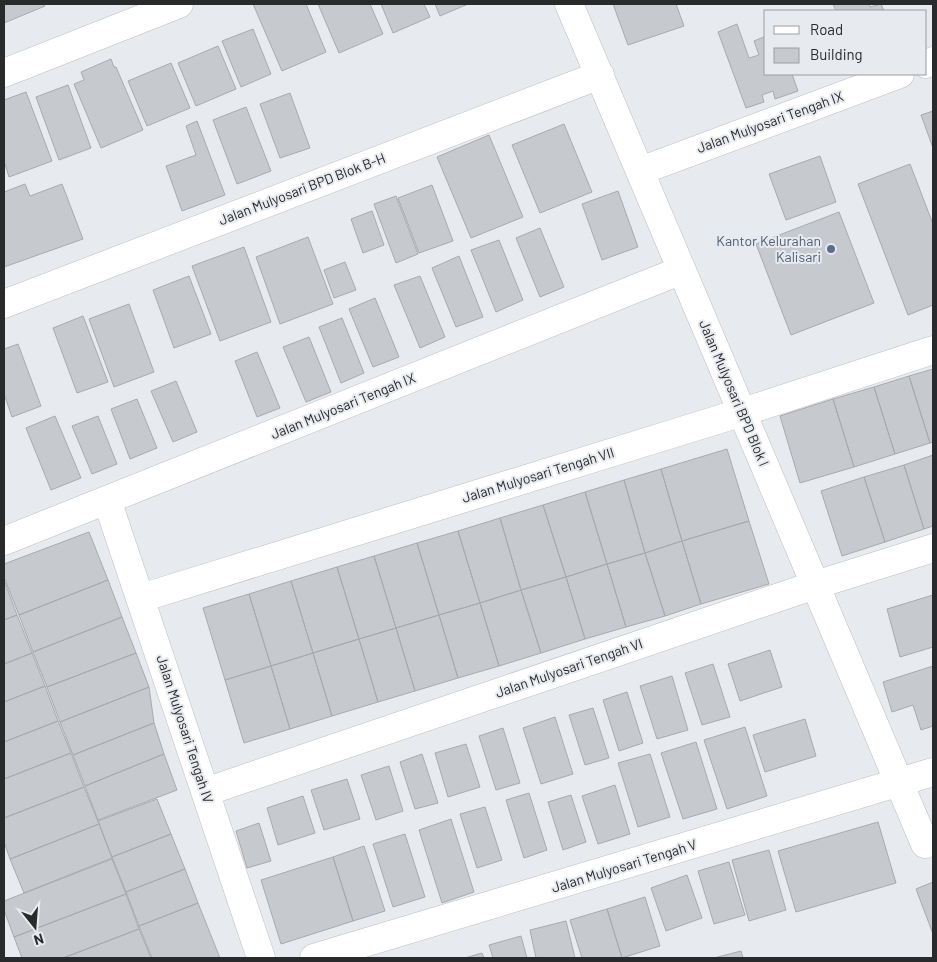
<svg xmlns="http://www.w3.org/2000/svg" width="937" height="962" viewBox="0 0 937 962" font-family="Barlow,sans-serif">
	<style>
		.building { fill: #c6c9ce; stroke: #a8aaaf }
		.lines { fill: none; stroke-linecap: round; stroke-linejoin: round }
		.minor-casing { stroke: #bbbec2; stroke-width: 29 }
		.minor { stroke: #fff; stroke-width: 28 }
		.service-dot { fill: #5c6f8a; stroke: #e7eaef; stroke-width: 2 }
		.labels { text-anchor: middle; stroke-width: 4; stroke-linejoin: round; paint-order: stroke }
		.street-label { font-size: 14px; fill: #292a2c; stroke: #e7eaef }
		.service-label { font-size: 14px; fill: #4e5e75; stroke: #e7eaef; text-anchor: end }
	</style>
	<rect width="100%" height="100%" fill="#e7eaef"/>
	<path class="building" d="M4,4H44L45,6L4,23Z
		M253,4H306L326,52L282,71Z
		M318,4H370L383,34L339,53Z
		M381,4H424L430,17L393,33Z
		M435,4H468L440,16Z
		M613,4H676L684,26L628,45Z
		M833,4H869L870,7L881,4L884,11H836Z
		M737,24L749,58L759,55L754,41L766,36V74H792L798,91L775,99L773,91L762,95L764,102L746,108L718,32Z
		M253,29L271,74L241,87L222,41Z
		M218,46L236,89L196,106L178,63Z
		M111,59L114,67H116L143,130L101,148L74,84L84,80L81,72Z
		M171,63L190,108L147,126L128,81Z
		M68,85L91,148L59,160L36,97Z
		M26,92L52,161L9,177L4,161V100Z
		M290,93L310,148L280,158L260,104Z
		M246,107L271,171L237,184L213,120Z
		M933,111V148L921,115Z
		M197,121L225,195L182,211L166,166L196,155L186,126Z
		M564,124L592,192L540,213L512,145Z
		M489,135L523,217L471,238L437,157Z
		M820,156L836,202L786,220L769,174Z
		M910,164L933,224V305L908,315L858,184Z
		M25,184L30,196L62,184L83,239L4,267V192Z
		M432,185L453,241L419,253L398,198Z
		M618,191L638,247L602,260L582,204Z
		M396,196L418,254L396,263L374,204Z
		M372,211L384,245L363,253L351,219Z
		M839,212L874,303L791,335L756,244Z
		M540,228L564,287L540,297L516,238Z
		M308,237L333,304L280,324L256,257Z
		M499,240L523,300L496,312L471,250Z
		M244,247L271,322L220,341L192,266Z
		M459,256L483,317L456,327L432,268Z
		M345,262L356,290L334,298L324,270Z
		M189,276L211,334L174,348L153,290Z
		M420,276L445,337L420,348L394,285Z
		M375,298L399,357L373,367L349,309Z
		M129,304L154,372L114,387L89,319Z
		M83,316L108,382L77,393L53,328Z
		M342,318L364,373L341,383L319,327Z
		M309,337L331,392L306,402L283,347Z
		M18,344L41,406L12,417L4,394V349Z
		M257,352L280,408L257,417L235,361Z
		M933,369V442L930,443L909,376Z
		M909,376L930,443L895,454L874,387Z
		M176,381L197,432L173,442L151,391Z
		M874,387L895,454L854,467L833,399Z
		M137,399L157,448L130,459L111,409Z
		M833,399L854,467L800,483L780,416Z
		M55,416L81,478L51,490L26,428Z
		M98,416L117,464L92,474L72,426Z
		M727,449L749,521L682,541L661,469Z
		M933,455V526L924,529L904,465Z
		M904,465L924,529L885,542L864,477Z
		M661,469L682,541L645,553L624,480Z
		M864,477L885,542L842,556L821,491Z
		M624,480L645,553L607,564L585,492Z
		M585,492L607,564L566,577L543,505Z
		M543,505L566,577L521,590L500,518Z
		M500,518L521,590L480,603L458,531Z
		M749,521L769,584L701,604L682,541Z
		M458,531L480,603L439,615L417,543Z
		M89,532L108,580L19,615L4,577V564Z
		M682,541L701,604L665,616L645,553Z
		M417,543L439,615L396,628L374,556Z
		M645,553L665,616L626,627L607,564Z
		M374,556L396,628L359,639L337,567Z
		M607,564L626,627L585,639L566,577Z
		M337,567L359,639L313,653L291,581Z
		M566,577L585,639L541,653L521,590Z
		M4,580L17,615L4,620Z
		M108,580L122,617L33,652L19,615Z
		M291,581L313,653L271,666L249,594Z
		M521,590L541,653L499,666L480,603Z
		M249,594L271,666L225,680L203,608Z
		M933,595V647L900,657L887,609Z
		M480,603L499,666L458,678L439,615Z
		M17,615L32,653L4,664V620Z
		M439,615L458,678L415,691L396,628Z
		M122,617L136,653L47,687L33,652Z
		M396,628L415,691L378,702L359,639Z
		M359,639L378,702L332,716L313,653Z
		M770,650L782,687L740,701L728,664Z
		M32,653L45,686L4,702V664Z
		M136,653L149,687L60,722L47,687Z
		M313,653L332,716L290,729L271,666Z
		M713,664L730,717L702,725L685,673Z
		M271,666L290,729L244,743L225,680Z
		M933,666V726L921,730L913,705L892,712L883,682Z
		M672,676L688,730L657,739L640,686Z
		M45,686L58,721L4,742V702Z
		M149,687L154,723L73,755L60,722Z
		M627,692L643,743L619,751L603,700Z
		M593,708L609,758L585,765L569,715Z
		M555,717L573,774L541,784L523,728Z
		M805,719L816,756L765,772L753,735Z
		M58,721L71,753L4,779V742Z
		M154,723L164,754L85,786L73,755Z
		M745,727L767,796L727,809L704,740Z
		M503,728L520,783L496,790L479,736Z
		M696,742L717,809L683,819L661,753Z
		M466,744L480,787L448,797L435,753Z
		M71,753L84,787L4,818V779Z
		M164,754L177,790L98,820L85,786Z
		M422,754L438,803L415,809L400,762Z
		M650,754L670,817L638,827L618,763Z
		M389,766L403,811L376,820L361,775Z
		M347,779L360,819L324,830L311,790Z
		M615,785L630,834L598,844L582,796Z
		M84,787L99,824L10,859L4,842V818Z
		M529,793L547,850L524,858L506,800Z
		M571,795L586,842L563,850L548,802Z
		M303,796L315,833L278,845L267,808Z
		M157,799L171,834L112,857L98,821Z
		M485,807L502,860L477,868L460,814Z
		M451,819L474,892L442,903L419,830Z
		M878,822L896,883L796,912L778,851Z
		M259,823L271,861L247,868L236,831Z
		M99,824L112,858L24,893L10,859Z
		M171,834L185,869L126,892L112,857Z
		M405,834L425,897L393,907L373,844Z
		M364,846L385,911L353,921L333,857Z
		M769,850L786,910L749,921L732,860Z
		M333,857L353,921L281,944L261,880Z
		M112,859L126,894L14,937L4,910V901Z
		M729,862L745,915L714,924L698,871Z
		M185,869L198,903L139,926L126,892Z
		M687,875L702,918L666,931L651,888Z
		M933,882V934L916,889Z
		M126,894L139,929L63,958H22L14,937Z
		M645,897L660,946L622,958L607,909Z
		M198,903L220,958H152L139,926Z
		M607,909L622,958H582L570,920Z
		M566,921L575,958H536L530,930Z
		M139,929L151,958H63Z
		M521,936L527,958H493L489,945Z
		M741,951L743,958H714Z
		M482,953L484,958H465Z"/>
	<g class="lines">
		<g class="minor-casing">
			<path id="minor" d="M569,4L925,844
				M926,64L933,61
				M4,73L179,4
				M640,171L900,74
				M4,304L600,75
				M107,500L261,958
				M4,541L682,270
				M141,598L743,412L933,350
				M205,792L815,585L933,548
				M314,958L933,772"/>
		</g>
		<use href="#minor" class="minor"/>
	</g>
	<circle class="service-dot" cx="831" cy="249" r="5"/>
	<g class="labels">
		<g class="street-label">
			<text transform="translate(770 122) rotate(-20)" y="5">Jalan Mulyosari Tengah IX</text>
			<text transform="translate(302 189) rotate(-21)" y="5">Jalan Mulyosari BPD Blok B-H</text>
			<text transform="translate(734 393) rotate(67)" y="5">Jalan Mulyosari BPD Blok I</text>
			<text transform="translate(343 406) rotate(-22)" y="5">Jalan Mulyosari Tengah IX</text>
			<text transform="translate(538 475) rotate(-17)" y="5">Jalan Mulyosari Tengah VII</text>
			<text transform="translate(569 668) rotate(-19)" y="5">Jalan Mulyosari Tengah VI</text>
			<text transform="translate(185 729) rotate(72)" y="5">Jalan Mulyosari Tengah IV</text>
			<text transform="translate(624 866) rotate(-17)" y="5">Jalan Mulyosari Tengah V</text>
		</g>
		<g class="service-label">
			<text x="821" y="246">Kantor Kelurahan<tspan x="821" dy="16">Kalisari</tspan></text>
		</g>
	</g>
	<rect width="937" height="962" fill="none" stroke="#292a2c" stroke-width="10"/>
	<rect x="764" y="10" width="162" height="65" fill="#e7eaef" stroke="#9b9da1"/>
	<rect x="774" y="26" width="25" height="8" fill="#ffffff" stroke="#9b9da1"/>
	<text x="810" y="35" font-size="15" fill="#292a2c">Road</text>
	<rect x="774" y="48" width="25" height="15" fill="#c6c9ce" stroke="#9b9da1"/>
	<text x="810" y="60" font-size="15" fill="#292a2c">Building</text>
	<g transform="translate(35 927) rotate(163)" stroke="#e7eaef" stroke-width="4" paint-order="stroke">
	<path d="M0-4L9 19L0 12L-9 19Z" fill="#292a2c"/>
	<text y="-8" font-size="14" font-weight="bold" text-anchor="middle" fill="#292a2c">N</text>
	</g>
</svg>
